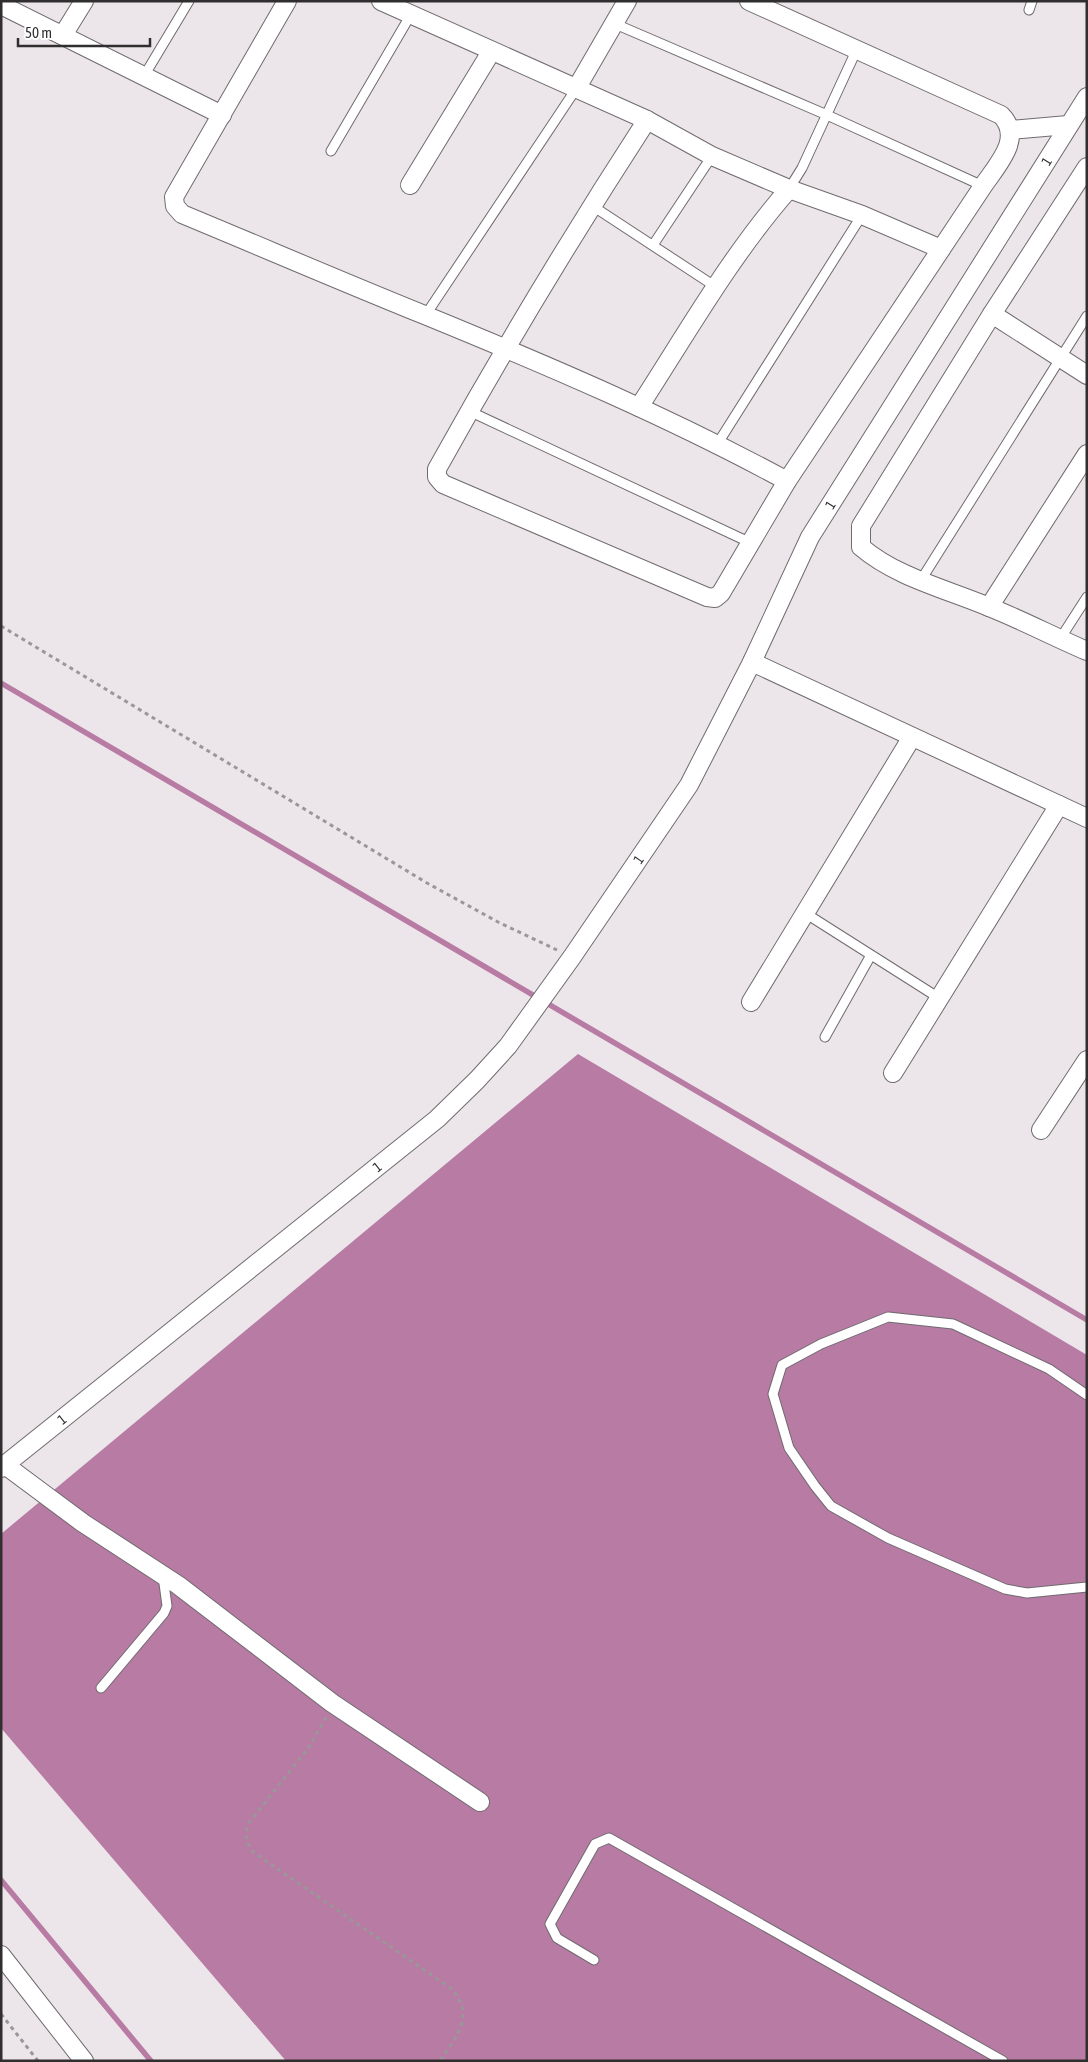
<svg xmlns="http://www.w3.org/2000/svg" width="1088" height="2062" viewBox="0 0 1088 2062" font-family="'Asap Condensed',sans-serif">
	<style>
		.water { fill: #b77ba4 }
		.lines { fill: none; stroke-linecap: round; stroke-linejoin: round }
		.stream { stroke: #b77ba4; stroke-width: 5.5 }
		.service-casing { stroke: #706b6f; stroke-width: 11 }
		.minor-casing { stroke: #706b6f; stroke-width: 20 }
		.path { stroke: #9b9699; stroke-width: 3; stroke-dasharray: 4 4; stroke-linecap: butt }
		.service { stroke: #fff; stroke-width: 9 }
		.minor { stroke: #fff; stroke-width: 18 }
		.labels { text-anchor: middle; stroke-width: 5; stroke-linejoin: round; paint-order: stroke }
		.street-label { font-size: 14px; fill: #302e2f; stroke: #fff }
	</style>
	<rect width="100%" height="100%" fill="#ece6ea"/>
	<path class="water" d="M578,1054L1087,1355V2061H286L1,1728V1534Z"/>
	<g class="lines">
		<path class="stream" d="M1,683L1087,1320
			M1,1880L151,2061"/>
		<g class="service-casing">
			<path id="service" d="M1029,10L1032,1
				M613,23L827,115L983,186
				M144,76L189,1
				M331,151L410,16
				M789,189L802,168L857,49
				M591,205L716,287
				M653,245L712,156
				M425,316L576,89
				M469,411L751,543
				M718,443L862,215
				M921,580L1087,316
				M1060,639L1087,597
				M805,913L939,998
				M825,1037L871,955
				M1087,1395L1049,1369L953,1324L888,1317L821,1344L782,1365L773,1394L789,1448L815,1486L831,1506L888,1538L1005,1589L1027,1593L1087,1587
				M101,1688L164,1613L167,1606L163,1576
				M594,1960L557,1938L550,1924L595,1844L609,1838L1003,2061"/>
		</g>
		<g class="minor-casing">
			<g id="minor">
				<path d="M287,1L174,197L175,206L182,214C264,248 345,283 427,316C549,366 671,418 787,481"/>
				<path d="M381,1L647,120L712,156L789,189L862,215L941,249"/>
				<path d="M1,5L222,115"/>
				<path d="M63,35L84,1"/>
				<path d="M576,89L627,1"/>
				<path d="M647,120C573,234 503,350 437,469V477L443,484L707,597L715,598L721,593L787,481L983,186C997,165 1024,138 1001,115L749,1"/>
				<path d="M1011,130L1068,125"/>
				<path d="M1087,167L992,314L861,526V547C896,577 946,589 989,607C1022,620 1054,637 1087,651"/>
				<path d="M410,185L491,52"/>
				<path d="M992,314L1087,375"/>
				<path d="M639,407C687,333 731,255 789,189"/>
				<path d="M989,607L1087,454"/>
				<path d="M752,662L1087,818"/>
				<path d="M751,1002L912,737"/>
				<path d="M893,1073L1059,805"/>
				<path d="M1041,1130L1087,1060"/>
				<path d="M5,1465L83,1523L178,1585L332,1703L480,1802"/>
				<path id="s1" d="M1,1468L437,1119L477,1080L508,1046L572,957L689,785L752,662L810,537L1087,97"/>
				<path d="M1,1955L84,2061"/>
			</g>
		</g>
		<path class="path" d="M1,626L427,883L498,922L557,950
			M326,1717L309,1747L248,1824C245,1836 246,1843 253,1852L452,1989C475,2017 457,2035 440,2061
			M1,2014L38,2061"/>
		<use href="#service" class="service"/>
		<use href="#minor" class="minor"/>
	</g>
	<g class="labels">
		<g class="street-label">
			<text dy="5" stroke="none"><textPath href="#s1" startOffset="1698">1</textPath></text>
			<text dy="5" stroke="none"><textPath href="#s1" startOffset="1292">1</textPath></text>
			<text dy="5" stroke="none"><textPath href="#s1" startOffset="888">1</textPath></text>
			<text dy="5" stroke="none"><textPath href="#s1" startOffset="482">1</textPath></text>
			<text dy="5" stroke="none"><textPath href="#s1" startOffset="78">1</textPath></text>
		</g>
	</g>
	<rect width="1088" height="2062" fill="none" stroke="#302e2f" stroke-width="5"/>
	<path d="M18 38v8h132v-8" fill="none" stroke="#302e2f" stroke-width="2.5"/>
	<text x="25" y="38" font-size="15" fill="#302e2f" stroke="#ffffff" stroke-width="4" paint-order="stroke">50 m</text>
</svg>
